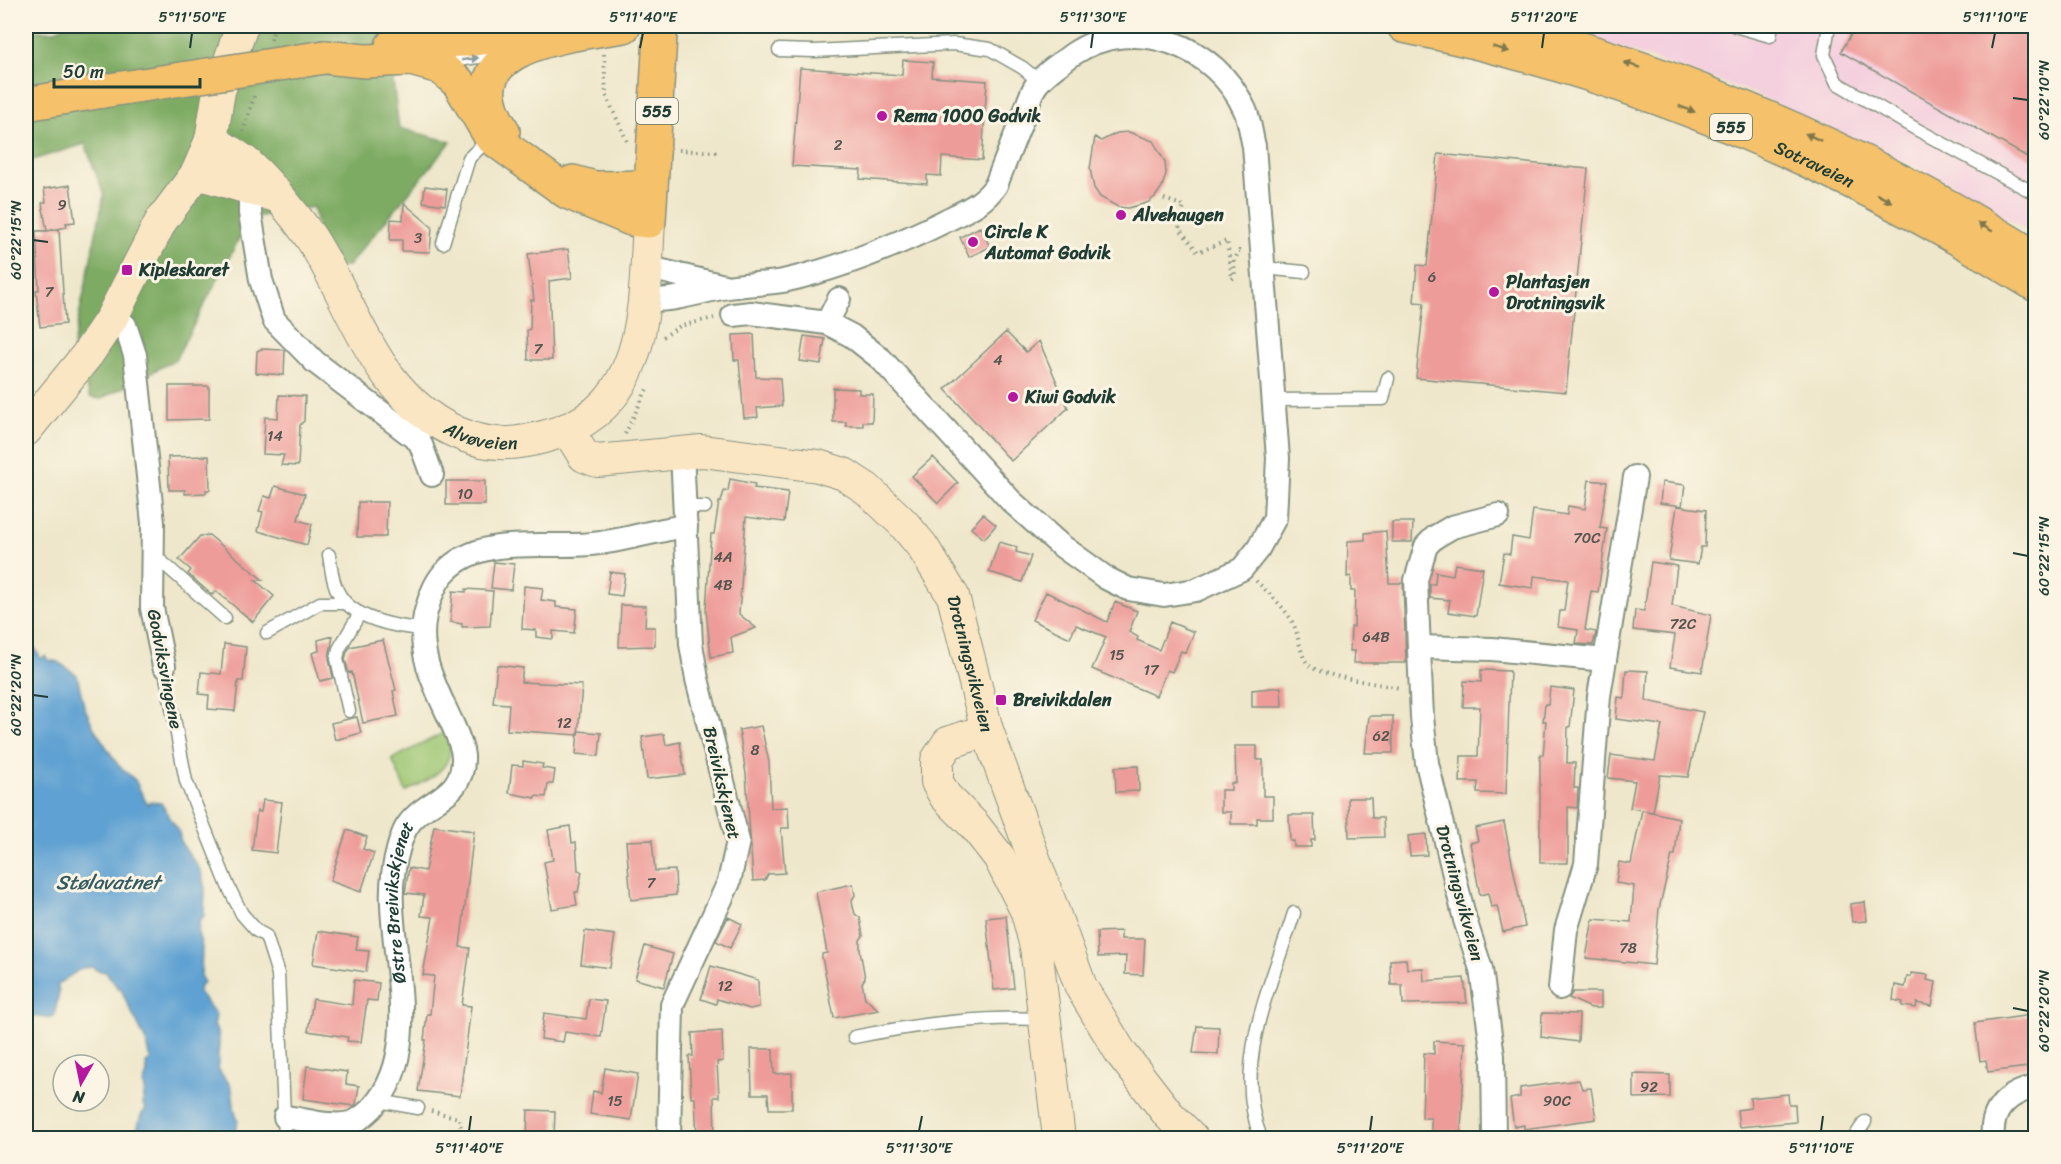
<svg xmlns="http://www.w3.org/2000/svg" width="2061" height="1164" viewBox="0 0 2061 1164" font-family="Sriracha,sans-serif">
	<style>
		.built { fill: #f4cfde }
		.green { fill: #9dc672; stroke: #5e8253; stroke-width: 1.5 }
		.forest { fill: #7eab64; stroke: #4e744c; stroke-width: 1.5 }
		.water { fill: #5ea1d2; stroke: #3e6f83; stroke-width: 1.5 }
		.building { fill: #ee9c9a }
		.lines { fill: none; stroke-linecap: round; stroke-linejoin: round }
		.lane-casing { stroke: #869280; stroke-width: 15 }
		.street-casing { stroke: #869280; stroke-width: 26 }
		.secondary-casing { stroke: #869280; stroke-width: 34 }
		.highway-casing { stroke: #869280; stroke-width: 36 }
		.path { stroke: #869280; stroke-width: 4; stroke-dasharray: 1.5 4.5; stroke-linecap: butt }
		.lane { stroke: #fff; stroke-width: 12 }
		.street { stroke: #fff; stroke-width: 22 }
		.secondary { stroke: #fbe6c4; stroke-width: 32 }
		.highway { stroke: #f5c16b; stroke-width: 33 }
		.highway-bridge-casing { stroke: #869280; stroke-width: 36; stroke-linecap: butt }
		.highway-bridge { stroke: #f5c16b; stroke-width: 33 }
		.oneway { fill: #7f784d }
		.oneway2 { fill: #8f9e9a }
		.ticks { fill: none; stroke: #1f3d34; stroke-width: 2 }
		.poi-dot { fill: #b5179e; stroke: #fcf5e5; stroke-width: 2 }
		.labels { text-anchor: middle; stroke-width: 6; stroke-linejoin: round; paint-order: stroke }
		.number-label { font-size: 15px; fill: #53554e }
		.shield { fill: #fcf5e5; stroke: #617469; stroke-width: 1.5 }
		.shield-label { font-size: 16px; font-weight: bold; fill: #1f3d34 }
		.poi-label { font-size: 18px; font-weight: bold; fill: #1f3d34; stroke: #fcf5e5; text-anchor: start }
		.street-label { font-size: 18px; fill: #1f3d34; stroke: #fcf5e5 }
		.water-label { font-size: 20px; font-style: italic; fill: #325b63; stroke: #fcf5e5 }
		.neatline { fill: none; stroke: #1f3d34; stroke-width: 2 }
		.ticks-label { font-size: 15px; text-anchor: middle; fill: #1f3d34 }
	</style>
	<rect width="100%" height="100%" fill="#fcf5e5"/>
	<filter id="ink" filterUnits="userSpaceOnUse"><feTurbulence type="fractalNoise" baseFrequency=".0167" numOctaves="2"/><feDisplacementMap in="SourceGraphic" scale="12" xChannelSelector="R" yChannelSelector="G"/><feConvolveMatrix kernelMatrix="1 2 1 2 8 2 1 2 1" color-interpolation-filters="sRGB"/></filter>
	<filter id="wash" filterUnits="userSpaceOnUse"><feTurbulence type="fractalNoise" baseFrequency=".008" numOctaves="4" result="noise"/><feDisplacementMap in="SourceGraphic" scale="24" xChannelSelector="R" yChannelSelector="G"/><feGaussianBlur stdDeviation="1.35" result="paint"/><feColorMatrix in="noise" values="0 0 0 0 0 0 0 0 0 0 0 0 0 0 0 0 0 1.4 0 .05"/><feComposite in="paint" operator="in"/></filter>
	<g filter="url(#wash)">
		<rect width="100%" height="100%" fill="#eee7cb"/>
		<path class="built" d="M1554,26H2035V236L1949,183L1751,92Z"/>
		<path class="green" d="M447,731C460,766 433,777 406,792L392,759Z"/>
		<path class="forest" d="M63,26H405L391,66L399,128L451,142L348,266L327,270L313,207L250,218L175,360L101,399L90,397L73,345L104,195L85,144L26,162V27L28,31H54Z"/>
		<path class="water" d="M30,640L41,659L45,656L48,660L58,662L77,675L84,706L94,728L118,765L135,780L147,804L151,802L161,803L179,832L181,843L201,871L205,889L204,916L200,919L198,933L202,947L201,978L204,982L200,985L199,992L216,1015L214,1026C224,1039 216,1052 218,1067C220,1076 228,1079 231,1087C235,1097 232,1111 238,1120L236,1130L239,1134L236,1138H135L141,1115L146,1109L143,1104L145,1088L143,1084L147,1074L146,1063L150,1061C152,1043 126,1007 121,988H118L106,972L96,970L93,967L82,968L58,984L59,994L54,1016L47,1018L26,1015V642Z"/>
		<g id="blocks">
			<path class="building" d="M1856,26H2036V162L1841,52Z
				M903,60L933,62L932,77L987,81L982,160L942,157L941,176L927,175V184L860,179L861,170L792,166L800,68L902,75Z
				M1129,132L1153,141L1165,162L1166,174L1162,187L1155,197L1147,203L1128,208L1118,207L1100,197L1094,188L1090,169L1095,137L1101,141L1117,133Z
				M1438,154L1588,169L1566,392L1416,378L1424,303L1414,302L1417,265L1427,266Z
				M70,185L75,222L66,223L67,227L47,231L42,203L46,202L44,189Z
				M425,186L447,189L445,205L423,202Z
				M404,203L432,227L430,252L402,251V240H390L391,219L403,220Z
				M980,227L990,247L969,257L960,237Z
				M59,230L65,324L40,327L36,290H39L36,231Z
				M568,249L572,278L549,281L552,360H528L527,330L530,329L531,300H534L528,254Z
				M1006,332L1026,352L1039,341L1068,408L1011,461L945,389Z
				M754,334L756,377L780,378L782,406L757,408L758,417L744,418L739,360H734L733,335Z
				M804,336L825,339L821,364L800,361Z
				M261,349L285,350L284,375L256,373L257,351Z
				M169,386H209V419L169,420Z
				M833,388L859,389V394H873L872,422H863V426H846V422H833Z
				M279,395L305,396L304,421L300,425L298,466L281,465L284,455L263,454L265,417L278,418Z
				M209,456L210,490H206V493L185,494V490H169L168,457Z
				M933,457L958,483L938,503L912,476Z
				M730,479L755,484L754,488L788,492L784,522L746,517L739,614L756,628L731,637L733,653L711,657L706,610L711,534H714L719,502H721L724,491H728Z
				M1589,480L1607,482L1600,528L1607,529L1598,592L1591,591L1585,630L1596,632L1593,645L1576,644L1578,630L1558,627L1560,611H1564L1568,580L1534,576L1533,588L1499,583L1504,553L1510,554L1512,537L1529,540L1533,510L1567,515L1568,506L1585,509Z
				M446,481H485V505H446Z
				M1662,482L1685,485L1682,506L1660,503Z
				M275,486L305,494L298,520L312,524L307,545L258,531L263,512L259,511L264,496L271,498Z
				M358,502H387L386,537H357Z
				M1677,506L1706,510L1705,547H1701L1698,564L1669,560Z
				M983,514L996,525L984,539L971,528Z
				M1392,522H1413L1412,542H1392Z
				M1386,531L1389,583H1403L1406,663H1353L1354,651H1350L1351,627H1354L1355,591H1351V576L1347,577L1348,541L1365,540V533Z
				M209,535L263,580H255L274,596L253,622L216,591L212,595L188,574L191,570L179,560L200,536Z
				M999,542L1017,547L1016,552L1031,556L1022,582L989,572Z
				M494,562L514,564L511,590L491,588Z
				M1651,562L1677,566L1672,606L1711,615L1702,672L1670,667L1675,635L1633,630L1635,610L1644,611Z
				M1455,564L1483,568L1476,616L1448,612L1450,600L1430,598V584H1435L1436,572L1453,575Z
				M610,572L625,574L622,596L607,594Z
				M524,586L543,588L541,600L556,602V607L577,609L574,633L553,631V639L536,637V630L522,629Z
				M466,589L493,591L490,626L462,627V624L450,622L453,591L466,592Z
				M1046,592L1107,622L1115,602L1137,611L1129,632L1138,637L1137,640L1159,650L1170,622L1194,632L1186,653L1181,651L1172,672L1167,670L1156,696L1092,669L1106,637L1076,625L1070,638L1032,620Z
				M621,605L646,606L645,627H655V646L619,647Z
				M333,636L329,658L333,678L320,681L312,653L319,651L318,640Z
				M383,640L396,690L393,691L398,716L363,723L352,672L349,673L345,659L347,652L350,647Z
				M224,644L246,647L243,681H238L235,711L208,709L209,695L199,694L201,672L221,674Z
				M497,665L523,668L521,682L582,685L578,735L507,730L509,704L493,703Z
				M1481,670L1510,671L1506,794L1477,793L1478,782H1460L1461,756H1478L1480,707H1463L1464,681L1481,682Z
				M1626,670L1648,671L1646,701L1703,712L1688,777L1660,775L1653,812L1630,808L1635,781L1608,778L1611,755L1655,761L1662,725L1616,719L1618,697L1624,698Z
				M1281,687L1282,707H1252V690Z
				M1550,687L1574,690L1570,727H1568L1567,763H1575L1574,788H1578L1577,808L1568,807V863H1540V755H1543L1546,721H1543L1545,704H1548Z
				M1369,716H1393V753H1365Z
				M357,717L361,733L335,740L331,723Z
				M761,726L769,762L771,808L788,807L789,828H781L785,873L768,874L765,880L753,881L746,774L739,730Z
				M578,731L601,733L599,756L576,754Z
				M664,734L666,745L680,742L685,775L647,779L642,737Z
				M1235,746H1257V760H1263V796H1273V818H1257V824H1231V812H1221V790H1231V783H1236Z
				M523,761L543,764L542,768L555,770L553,784H548L546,797L535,796V798L509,793L512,765L523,766Z
				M1138,766L1139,791L1116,792L1115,767Z
				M1348,798H1371L1372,818H1383L1384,837L1349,838Z
				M263,800L282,802L276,853L252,850L257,811L261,812Z
				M1642,810L1679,818L1675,855H1672L1659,909L1654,965L1586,958L1593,919L1631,922L1634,886L1616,883L1619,862L1631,864Z
				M1289,815H1314L1315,840H1311V847H1294V841H1290Z
				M1504,822L1525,927L1503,932L1497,906L1491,907L1488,893L1480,895L1470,843L1478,841L1475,828Z
				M434,826L474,831L460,947L470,948L462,1005L471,1006L460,1096L418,1091L426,1040H424L427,1014H430L434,976L423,975L433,917L421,916L424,895L405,893L409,868L425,871Z
				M570,826L572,843L576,842L578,870L582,872L578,892H575L577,905L552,909L544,862L553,860L548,830Z
				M347,830L367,837L363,849L374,853L361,892L330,881Z
				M1426,834L1427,855L1410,856L1408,836Z
				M652,840L655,871L675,870L676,895L631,900L626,841Z
				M853,884L855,895L852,900L853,907L855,914L860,918L863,936L860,940V950L865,978L862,983L865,998L879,1010L834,1018L822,957V954L827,953L816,892Z
				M1865,902L1867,921L1852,922L1850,904Z
				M1006,916L1014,988L994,990L986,918Z
				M728,917L742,924L730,948L716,941Z
				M318,931L358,937L356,950L369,951L366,972L313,964Z
				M585,931L615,935L610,968L581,964Z
				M1121,931V939H1145L1143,975L1125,974L1126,956L1098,957L1097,932Z
				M645,946L673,954L664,987L635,979Z
				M1406,959L1407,969L1423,968L1424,981L1464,978L1467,1003L1403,1004L1402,985H1391L1390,960Z
				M711,966L758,980L759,1007L750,1009L717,999L716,1004L701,999Z
				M1911,973L1928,975L1927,980L1936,982L1932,1006L1917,1003L1916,1008L1902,1006L1903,1002L1893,1000L1895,985L1905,987L1907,977H1911Z
				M354,980L379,983L377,1001L367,1000L361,1042L347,1041L348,1037L308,1031L313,999L352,1005Z
				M1573,992H1601V1008H1591L1569,998Z
				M589,999L606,1001L601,1037L565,1032L563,1042L541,1039L544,1013L586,1019Z
				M1542,1013L1579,1014L1578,1042L1541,1037Z
				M2031,1015L2036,1016V1066L1988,1072L1986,1060L1980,1061L1975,1023Z
				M1197,1026L1219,1027L1218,1054L1193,1053Z
				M722,1031L723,1061L717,1062L719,1097H714L715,1138H697L695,1098H691L689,1056H693L692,1033Z
				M1434,1041L1465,1043L1461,1132L1431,1131V1118H1422L1424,1053L1434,1054Z
				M751,1049H773L774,1074L792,1073V1109H769L768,1094H752Z
				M307,1066L347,1072L346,1084L359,1086L356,1104L354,1106L303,1099Z
				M605,1068L638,1074L631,1120L590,1114L593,1091L601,1093Z
				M1634,1074L1670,1075V1097L1634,1098Z
				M1579,1080L1582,1089L1591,1088L1596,1119L1524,1129V1125L1514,1127L1510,1099L1520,1097V1088Z
				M1788,1094L1789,1105H1795L1796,1122L1739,1127L1737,1110L1751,1108L1750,1098Z
				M528,1110L555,1111L554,1138H527Z"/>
		</g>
	</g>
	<g filter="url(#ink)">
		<use href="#blocks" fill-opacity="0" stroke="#869280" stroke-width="1.5"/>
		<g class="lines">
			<g class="lane-casing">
				<path id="lane" d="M1735,26L1770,36L1772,26
					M1829,26L1824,55L1837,83L1916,129L2036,194
					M779,50L814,51L954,44L990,49L1023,68L1040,82
					M443,62L500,54
					M443,243L469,158L491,137
					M1263,268L1304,272
					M1275,400L1383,399L1388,378
					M685,507H705
					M153,554L225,618
					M329,555C331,566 332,582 338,592C351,619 396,627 422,629
					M267,633L320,603H346
					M164,666L186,781L228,886L242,914L257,931L266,936L278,974L285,1138
					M349,711L337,659L339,649L360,613
					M854,1037C917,1024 979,1016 1043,1019
					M379,1101L418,1108
					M1261,1138C1231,1064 1272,984 1294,913
					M1854,1138L1865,1122"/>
			</g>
			<g class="street-casing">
				<g id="street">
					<path d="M257,177L250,190V213L261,280L274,320L315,362L420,442L432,475"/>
					<path d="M646,267L724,286"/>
					<path d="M643,299C673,303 700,291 728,287C746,284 765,284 783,281C838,269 890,248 941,223C962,212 983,205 996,185C1005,162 1014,139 1023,117C1027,107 1030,95 1035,87C1044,73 1060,64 1073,54C1134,13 1217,46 1245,110C1250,121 1251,135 1254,146L1278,458L1275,518L1258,549L1242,569L1196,590L1164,595L1128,589L1106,578L1059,544L1011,501L881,359L852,336L827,323L751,313L733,315"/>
					<path d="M111,319L125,325L135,355L153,523L152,608L164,666"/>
					<path d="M827,323L839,299"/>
					<path d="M1419,647L1492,649L1605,660"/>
					<path d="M1560,988L1566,930L1586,864L1599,696L1635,477"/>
					<path id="s1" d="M285,1117C304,1119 331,1128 350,1123C358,1121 366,1114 372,1108C421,1055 394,969 392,905C391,887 393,868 398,850C400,843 402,835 406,828C423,799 465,799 463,756C462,744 456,732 451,721C435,686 417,654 425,615C429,600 434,584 444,573C482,531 550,551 600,543C629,539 657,530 686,526"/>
					<path d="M669,1138L672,1005L729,882L738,841L697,679L691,644L682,452"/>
					<path d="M1494,1138L1493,1056L1481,969L1465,920L1427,763L1422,717L1416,580L1426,546L1435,537L1452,527L1498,515"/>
					<path d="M1993,1138C1990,1109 2008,1093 2036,1087"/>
				</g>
			</g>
			<g class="secondary-casing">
				<g id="secondary">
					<path id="s2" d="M211,140C224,148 238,156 249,165C270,184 295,215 311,238C353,303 371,383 442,425C484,449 515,447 560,432C650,400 644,300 649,221"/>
					<path d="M197,173L276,196"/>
					<path id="s3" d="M567,429L584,456L597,461L702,451L818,466L844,474L867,489L903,523L922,546L953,596L987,730L1081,987L1121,1053L1169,1115L1192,1138"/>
					<path d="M26,430L87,355L111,319L161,221L197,173L211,140L219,91L242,26"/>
					<path d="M987,730L948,743L937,760V782L945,796L974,825L999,857L1027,912L1036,947L1059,1138"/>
				</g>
			</g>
			<g class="highway-casing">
				<g id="highway">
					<path id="s4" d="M1404,26C1628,71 1842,164 2036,285"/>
					<path d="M1504,26C1692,77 1870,155 2036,258"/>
					<path d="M392,46L425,41L468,40L562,26"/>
					<path d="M325,57L365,61L411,59L440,67L459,83L491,137L567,192L631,219L649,221L660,36"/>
					<path d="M26,104L103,91"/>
					<path d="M503,131C447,44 570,35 624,26"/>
					<path d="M573,182L595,188L651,187"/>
				</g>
			</g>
			<path class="path" d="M271,40L275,26
				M604,54L606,95L627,141
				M243,132L255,93
				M679,150L717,152
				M1164,199L1184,206L1179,228L1198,252L1227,241L1232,279L1235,276L1234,261L1239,251H1243
				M663,337L680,326L714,318
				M625,434L648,387
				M1256,581C1269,593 1285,608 1293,623C1299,635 1300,658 1310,666C1322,677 1382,684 1400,688
				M431,1111L459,1118L461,1128L458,1138"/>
			<use href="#lane" class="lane"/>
			<use href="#street" class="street"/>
			<use href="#secondary" class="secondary"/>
			<use href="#highway" class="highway"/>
			<g class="highway-bridge-casing">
				<path id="highway-bridge" d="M103,91L325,57"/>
			</g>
			<use href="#highway-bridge" class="highway-bridge"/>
		</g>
		<defs><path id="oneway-solid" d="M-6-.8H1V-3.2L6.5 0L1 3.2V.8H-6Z" transform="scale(1.5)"/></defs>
		<g class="oneway">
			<use href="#oneway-solid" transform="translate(1501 49) rotate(16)"/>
			<use href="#oneway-solid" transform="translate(1632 65) rotate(-161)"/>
			<use href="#oneway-solid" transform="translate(1687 109) rotate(21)"/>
			<use href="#oneway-solid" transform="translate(1813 137) rotate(-155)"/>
			<use href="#oneway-solid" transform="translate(1884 198) rotate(27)"/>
			<use href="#oneway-solid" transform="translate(1985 227) rotate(-150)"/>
		</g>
		<use class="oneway2" href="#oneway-solid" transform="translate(470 59) rotate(-8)"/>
	</g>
	<path class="ticks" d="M190,48L192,33M640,48L643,33M1091,48L1093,33M1542,48L1544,33M1992,48L1995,33M2013,98L2028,100M33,240L48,242M2013,553L2028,556M33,695L48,697M2013,1008L2028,1011M469,1131L471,1116M919,1131L922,1116M1370,1131L1372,1116M1821,1131L1823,1116"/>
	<g class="poi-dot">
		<circle cx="882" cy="116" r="6"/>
		<circle cx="1121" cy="215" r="6"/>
		<circle cx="973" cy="242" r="6"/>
		<rect x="121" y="264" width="12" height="12" rx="3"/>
		<circle cx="1494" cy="292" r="6"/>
		<circle cx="1013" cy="397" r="6"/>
		<rect x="995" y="694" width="12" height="12" rx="3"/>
	</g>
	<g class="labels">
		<g class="number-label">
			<text x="838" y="150">2</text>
			<text x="62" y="210">9</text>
			<text x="418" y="243">3</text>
			<text x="1432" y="282">6</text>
			<text x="49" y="297">7</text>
			<text x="538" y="354">7</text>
			<text x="998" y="365">4</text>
			<text x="275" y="441">14</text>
			<text x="465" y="499">10</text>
			<text x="1587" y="543">70C</text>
			<text x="723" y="562">4A</text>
			<text x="723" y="590">4B</text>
			<text x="1683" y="629">72C</text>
			<text x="1376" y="642">64B</text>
			<text x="1117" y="660">15</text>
			<text x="1151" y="675">17</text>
			<text x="564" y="728">12</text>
			<text x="1381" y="741">62</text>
			<text x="755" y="755">8</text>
			<text x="651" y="888">7</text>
			<text x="1628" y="953">78</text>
			<text x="725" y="991">12</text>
			<text x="1649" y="1092">92</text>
			<text x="615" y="1106">15</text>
			<text x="1557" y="1106">90C</text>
		</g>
		<g class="shield">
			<rect x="636" y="98" width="42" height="26" rx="4.5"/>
			<rect x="1710" y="114" width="42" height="26" rx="4.5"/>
		</g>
		<g class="shield-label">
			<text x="657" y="117">555</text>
			<text x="1731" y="133">555</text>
		</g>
		<g class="poi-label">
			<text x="894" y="122">Rema 1000 Godvik</text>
			<text x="1133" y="221">Alvehaugen</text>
			<text x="985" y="238">Circle K<tspan x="985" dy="21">Automat Godvik</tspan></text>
			<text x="139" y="276">Kipleskaret</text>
			<text x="1506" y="288">Plantasjen<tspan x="1506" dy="21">Drotningsvik</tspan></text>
			<text x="1025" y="403">Kiwi Godvik</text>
			<text x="1013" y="706">Breivikdalen</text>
		</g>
		<g class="street-label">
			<text dy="6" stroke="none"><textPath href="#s4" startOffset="434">Sotraveien</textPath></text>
			<text dy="6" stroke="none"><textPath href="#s2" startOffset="414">Alvøveien</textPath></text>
			<text dy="6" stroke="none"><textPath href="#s3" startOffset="531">Drotningsvikveien</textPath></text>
			<text transform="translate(165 669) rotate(79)" y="6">Godviksvingene</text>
			<text transform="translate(722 783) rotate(77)" y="6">Breivikskjenet</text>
			<text transform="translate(1460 893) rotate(75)" y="6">Drotningsvikveien</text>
			<text dy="6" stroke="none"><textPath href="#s1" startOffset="306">Østre Breivikskjenet</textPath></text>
		</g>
		<g class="water-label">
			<text x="108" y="889">Stølavatnet</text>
		</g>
	</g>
	<rect width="2061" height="1164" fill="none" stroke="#fcf5e5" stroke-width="66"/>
	<g transform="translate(81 1083) rotate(189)"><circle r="28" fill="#fcf5e5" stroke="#a4ab9e" stroke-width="1.5"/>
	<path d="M0-4.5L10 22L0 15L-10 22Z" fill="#b5179e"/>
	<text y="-9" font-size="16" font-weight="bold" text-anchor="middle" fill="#1f3d34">N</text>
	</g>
	<path d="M54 78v9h146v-9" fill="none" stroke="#1f3d34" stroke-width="3"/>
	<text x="63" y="78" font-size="18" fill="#1f3d34" stroke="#fcf5e5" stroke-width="4.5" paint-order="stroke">50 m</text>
	<rect x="33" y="33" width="1995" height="1098" class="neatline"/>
	<g class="ticks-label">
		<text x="192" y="22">5°11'50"E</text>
		<text x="643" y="22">5°11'40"E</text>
		<text x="1093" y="22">5°11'30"E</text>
		<text x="1544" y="22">5°11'20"E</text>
		<text x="1995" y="22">5°11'10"E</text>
		<text transform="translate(2044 100) rotate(-90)" y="5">60°22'10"N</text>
		<text transform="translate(16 240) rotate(-90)" y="5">60°22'15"N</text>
		<text transform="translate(2044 556) rotate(-90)" y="5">60°22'15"N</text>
		<text transform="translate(16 695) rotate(-90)" y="5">60°22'20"N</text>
		<text transform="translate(2044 1011) rotate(-90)" y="5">60°22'20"N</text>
		<text x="469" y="1153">5°11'40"E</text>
		<text x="919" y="1153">5°11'30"E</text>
		<text x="1370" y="1153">5°11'20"E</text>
		<text x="1821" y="1153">5°11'10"E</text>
	</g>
</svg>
